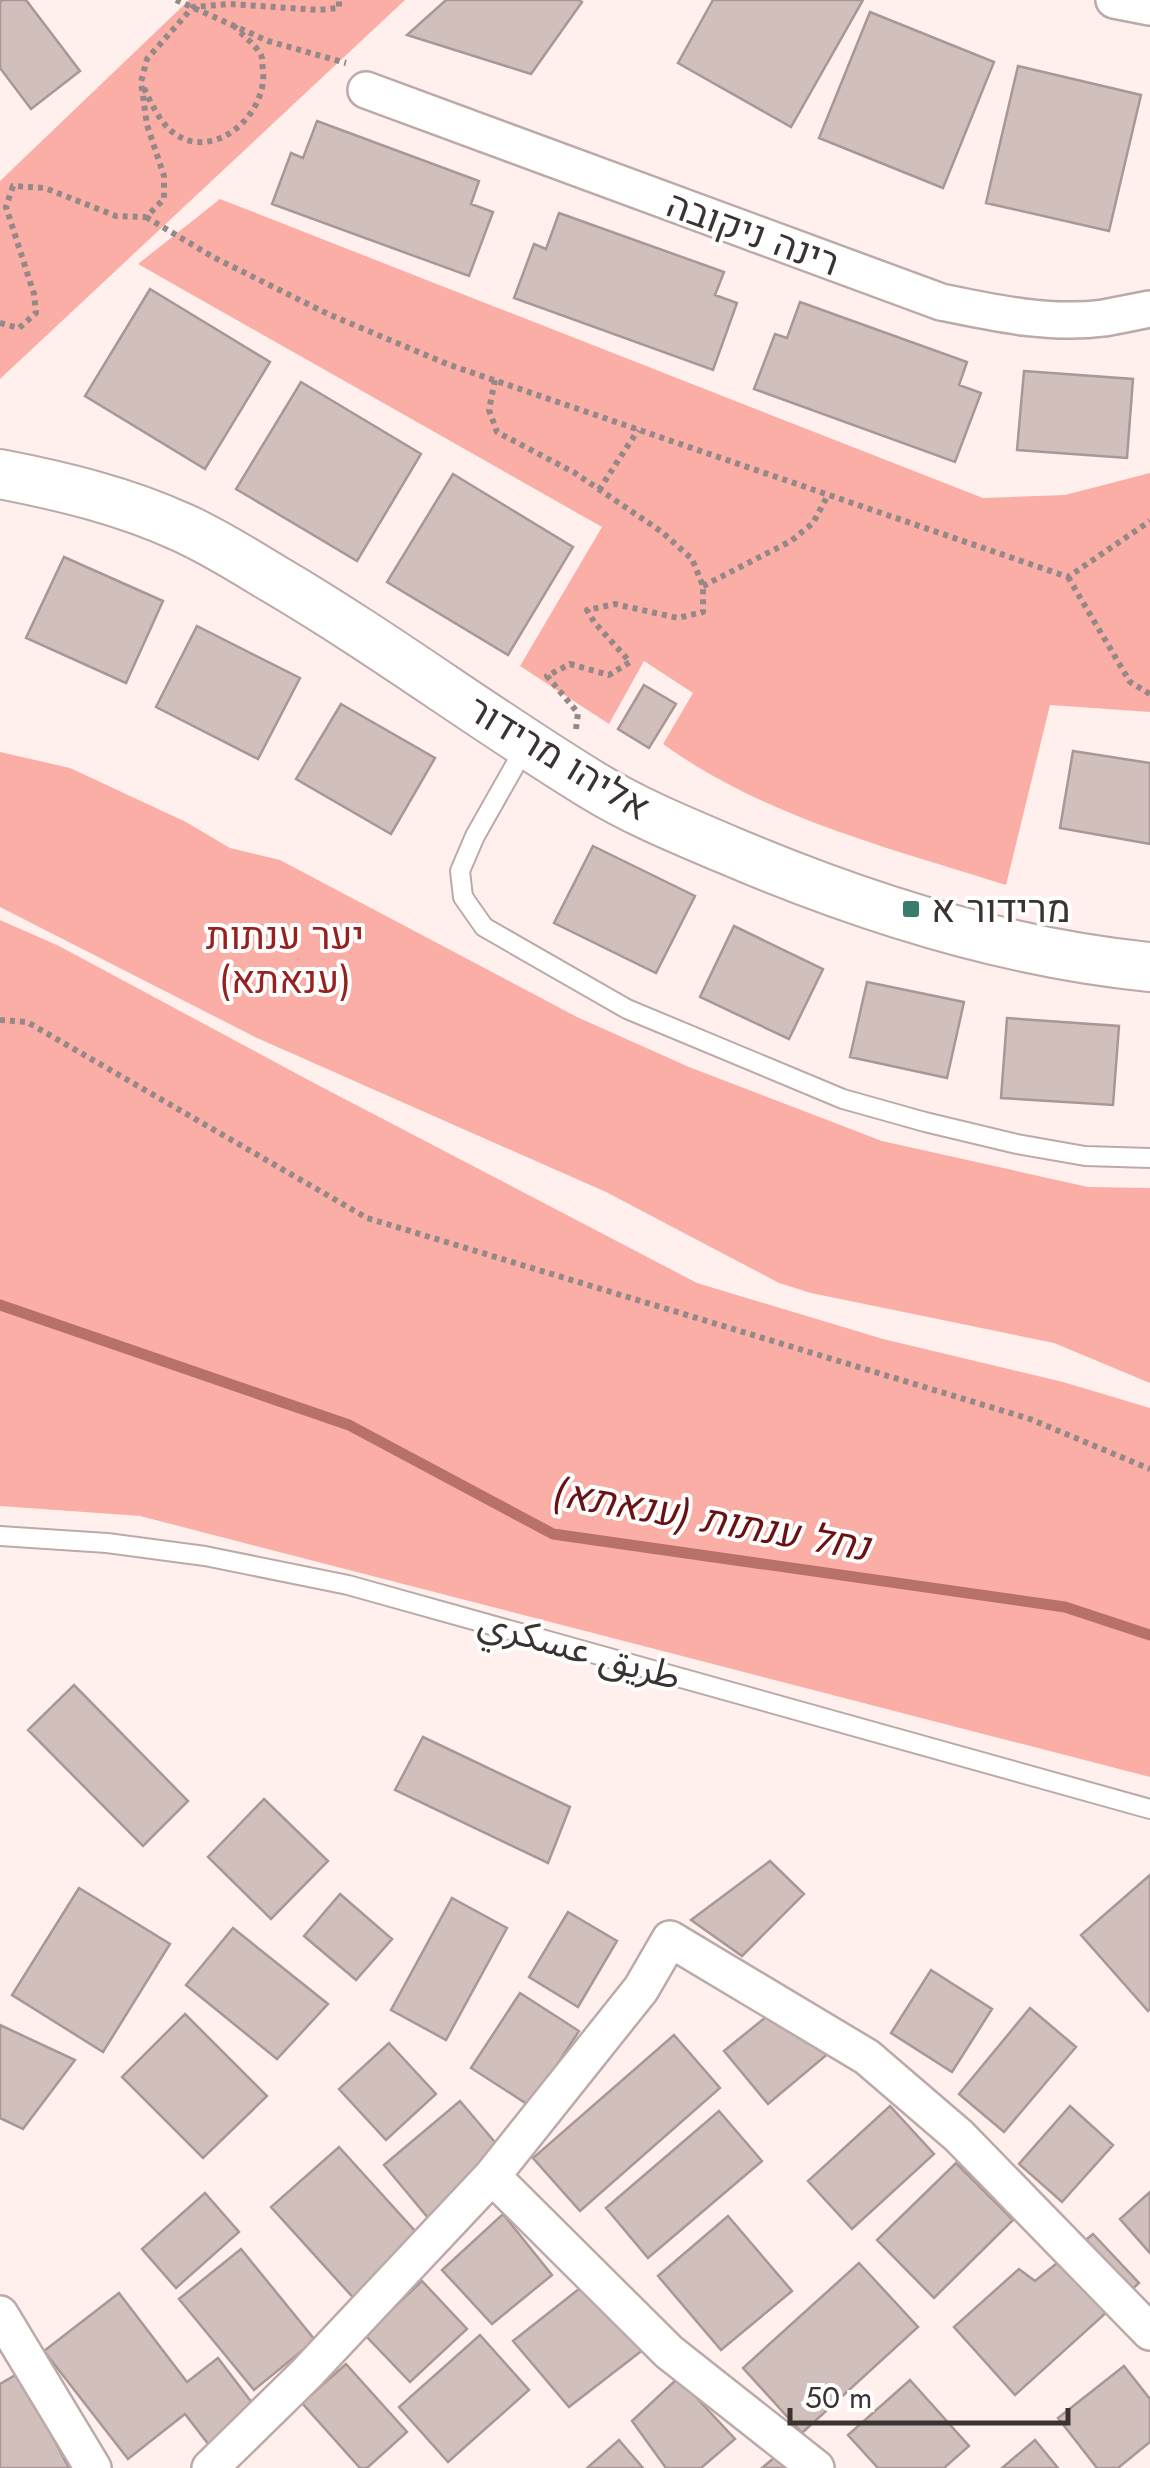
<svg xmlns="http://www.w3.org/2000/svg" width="1150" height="2468" viewBox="0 0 1150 2468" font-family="Jost,'Noto Sans Arabic',Heebo,sans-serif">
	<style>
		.green { fill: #fbaea5 }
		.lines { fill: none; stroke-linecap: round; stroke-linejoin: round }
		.stream { stroke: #b87169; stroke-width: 11 }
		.building { fill: #d1bfbc; stroke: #a89795; stroke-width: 2.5 }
		.lane-casing { stroke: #bcaaa8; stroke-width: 22 }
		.street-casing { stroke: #bcaaa8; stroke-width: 40 }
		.secondary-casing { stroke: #bcaaa8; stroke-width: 52 }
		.path { stroke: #948988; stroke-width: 6; stroke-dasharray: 5 5; stroke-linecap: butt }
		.lane { stroke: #fff; stroke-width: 18 }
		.street { stroke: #fff; stroke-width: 35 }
		.secondary { stroke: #fff; stroke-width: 48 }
		.poi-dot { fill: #397b6c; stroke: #fff; stroke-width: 4 }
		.labels { text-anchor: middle; stroke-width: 8; stroke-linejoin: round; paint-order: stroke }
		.street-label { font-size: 38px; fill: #3a3332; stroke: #fff }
		.poi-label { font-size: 38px; fill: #3a3332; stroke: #fff; text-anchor: start }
		.park-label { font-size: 38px; fill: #962120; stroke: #fff }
		.water-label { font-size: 40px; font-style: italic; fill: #6a1111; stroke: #fff }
	</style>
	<rect width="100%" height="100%" fill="#fff0ee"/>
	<path class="green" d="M189,0H405L0,379V181Z
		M220,199L983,498L1065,495L1150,473V712L1050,705L1006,885C889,848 764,817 663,744L693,693L644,661L609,724L520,666L602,527L138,264Z
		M0,752L70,768L186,822L230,848L280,860L577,1017L689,1067L882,1141L1088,1187L1150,1188V1383L1054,1343L811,1293L779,1283L606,1192L257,1038L0,907Z
		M0,920L59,946L314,1083L697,1283L883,1339L1063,1382L1150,1408V1777L140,1516L0,1506Z"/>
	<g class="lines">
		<path class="stream" d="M0,1305L349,1425L553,1534L1065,1607L1150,1635"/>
	</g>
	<path class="building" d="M2,0H26L80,71L31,109L0,68V2Z
		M446,0H579L582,2L531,74L407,35Z
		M713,0H863L791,127L678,63Z
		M870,12L994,62L943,188L819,138Z
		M1018,66L1141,95L1109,231L986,203Z
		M317,121L479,181L471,204L493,212L469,276L272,204L291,153L303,158Z
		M559,213L724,272L715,295L737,303L713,370L514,298L534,244L546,249Z
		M150,289L270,362L205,469L85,396Z
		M800,302L967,362L959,385L981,393L955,462L754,389L775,334L787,338Z
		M1024,371L1133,379L1127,458L1017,450Z
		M301,382L421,454L357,561L236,489Z
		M453,474L573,547L508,655L387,582Z
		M64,557L163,601L126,683L26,638Z
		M197,626L300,678L258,759L156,707Z
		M644,685L676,704L649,748L618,729Z
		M341,704L435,758L391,834L296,779Z
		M1073,751L1150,763V844L1060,828Z
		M593,846L695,896L656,973L554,923Z
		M734,926L823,969L789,1039L700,997Z
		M867,982L964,1002L947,1078L850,1057Z
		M1007,1018L1119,1026L1113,1105L1001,1098Z
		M74,1685L188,1801L143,1846L28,1730Z
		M423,1737L570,1807L548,1863L395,1790Z
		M264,1799L328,1861L271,1919L208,1857Z
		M770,1861L804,1894L742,1956L691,1920Z
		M1150,1875V2009L1148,2011L1081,1935Z
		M79,1888L170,1944L103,2052L12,1995Z
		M340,1894L392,1939L356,1980L304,1936Z
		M452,1898L507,1928L446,2040L391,2010Z
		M568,1912L617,1941L578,2007L529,1977Z
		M233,1928L328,2004L277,2059L186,1985Z
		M931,1970L992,2009L952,2072L891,2033Z
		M520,1993L579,2031L530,2106L471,2068Z
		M1030,2008L1076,2047L1004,2132L959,2094Z
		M772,2012L836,2047L768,2104L724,2051Z
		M185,2014L267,2096L203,2158L122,2077Z
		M0,2025L75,2060L23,2129L0,2118Z
		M674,2035L720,2088L580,2211L533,2158Z
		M389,2043L436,2094L386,2140L339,2089Z
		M460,2101L505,2154L429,2219L384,2165Z
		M890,2106L934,2154L852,2229L808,2181Z
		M1070,2106L1113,2145L1062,2202L1019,2164Z
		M719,2111L762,2161L648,2258L606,2208Z
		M339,2147L425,2242L358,2303L271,2207Z
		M956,2163L1013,2220L934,2298L877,2240Z
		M1150,2192V2253L1120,2219Z
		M205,2193L239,2232L176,2288L142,2249Z
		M503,2214L552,2275L492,2324L442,2270Z
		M728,2216L792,2291L721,2350L658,2276Z
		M1093,2234L1139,2283L1015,2395L954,2327L1019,2269L1035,2281Z
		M241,2249L315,2340L254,2390L179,2299Z
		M859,2263L918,2327L802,2433L743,2368Z
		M422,2281L467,2329L410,2382L365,2335Z
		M584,2285L648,2346L569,2407L513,2341Z
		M119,2293L187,2382L218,2358L256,2408L209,2445L185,2414L128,2459L44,2351Z
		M480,2335L529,2390L448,2462L399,2407Z
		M346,2364L407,2432L367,2468H360L302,2403Z
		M1124,2366L1150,2399V2442L1118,2468H1097L1058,2418Z
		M19,2373L69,2468H0V2384Z
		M678,2378L735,2439L701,2468H666L632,2421Z
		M910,2380L969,2446L944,2468H878L848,2435Z
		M619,2440L643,2468H587Z
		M1035,2440L1058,2468H1002Z
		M781,2452L794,2468H762Z"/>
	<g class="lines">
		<g class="lane-casing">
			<path id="lane" d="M527,744L475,836L460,871L463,897L484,927L627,1009L843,1099L925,1122L1017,1144L1085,1156L1150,1158
				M0,1536L107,1543L205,1556L348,1585L1150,1809"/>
		</g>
		<g class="street-casing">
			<path id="street" d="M1114,0L1150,7
				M366,90L941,302C994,313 1049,325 1104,318C1119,315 1135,312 1150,309
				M492,2176L669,2352L816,2468
				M0,2314L93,2468
				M210,2468L306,2374L492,2176L641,1989L670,1939L867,2057L959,2136L1150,2332"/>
		</g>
		<g class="secondary-casing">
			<path id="secondary" d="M0,474C62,486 124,501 181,527C213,541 244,561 274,579C383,643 484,719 592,785C634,811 683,831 728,850C862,907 1005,953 1150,967"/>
		</g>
		<path class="path" d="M176,0L268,41L346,63
			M144,88C150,101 158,118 168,128C207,167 268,118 263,70C262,65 263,59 261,55C256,45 241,34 234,26
			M146,217L213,257L328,314L447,364L1068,577L1150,521
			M0,323L19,328L36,313L34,294L6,207L13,186L45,188L116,216L146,217L164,199V176L147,125L141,82L147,59L193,7L230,4L319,10L339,8V0
			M495,380L489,410L497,432L575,473L662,532L692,559L703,586V612L678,618L615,604L587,610L594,622L630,662L609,675L570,664L547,676L578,713L576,729
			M599,490L638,430
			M1068,577L1130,682L1150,694
			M703,586L791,541L813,523L828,495
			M0,1020L27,1022L367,1218L1030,1419L1150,1469"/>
		<use href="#lane" class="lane"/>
		<use href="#street" class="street"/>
		<use href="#secondary" class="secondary"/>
	</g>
	<rect class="poi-dot" x="901" y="899" width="20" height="20" rx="5"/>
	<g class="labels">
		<g class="street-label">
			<text transform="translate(753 233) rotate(20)" y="13">רינה ניקובה</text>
			<text transform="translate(559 758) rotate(31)" y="13">אליהו מרידור</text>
			<text transform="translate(580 1649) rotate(16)" y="13">طريق عسكري</text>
		</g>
		<g class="poi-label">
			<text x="931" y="922">מרידור א</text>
		</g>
		<g class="park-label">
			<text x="285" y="949">יער ענתות<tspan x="285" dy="44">(ענאתא)</tspan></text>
		</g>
		<g class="water-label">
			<text transform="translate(711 1519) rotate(10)" y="14">נחל ענתות (ענאתא)</text>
		</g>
	</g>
	<path d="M790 2408v15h278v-15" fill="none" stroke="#3a3332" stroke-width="5"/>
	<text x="805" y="2408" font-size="30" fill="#3a3332" stroke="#ffffff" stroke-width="8" paint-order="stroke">50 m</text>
</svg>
